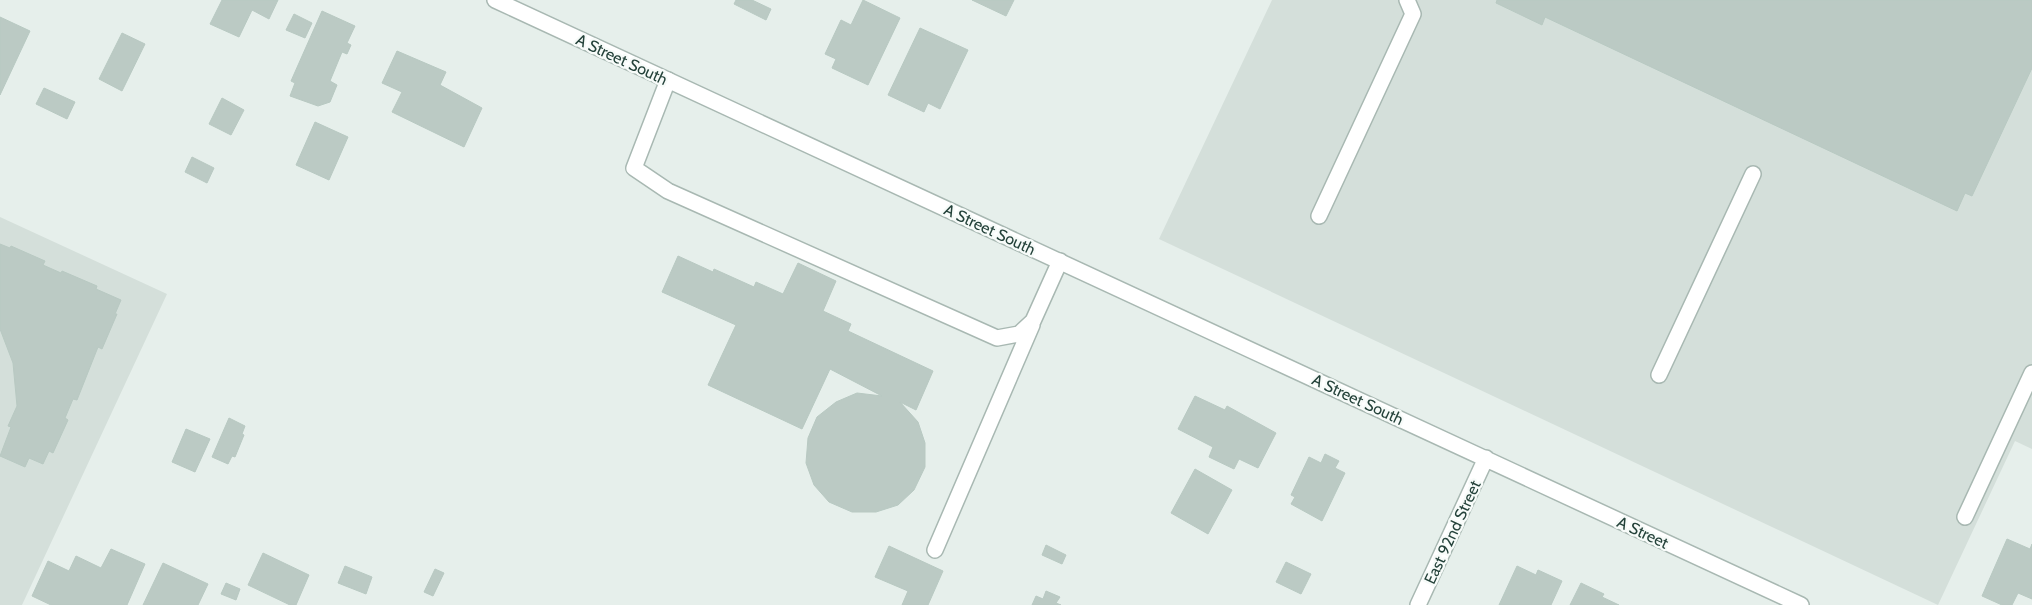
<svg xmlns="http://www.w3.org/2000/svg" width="2032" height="605" viewBox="0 0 2032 605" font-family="Cabin,sans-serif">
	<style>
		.built { fill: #d4dfda }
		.building { fill: #bbcac4; stroke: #b8c9c2 }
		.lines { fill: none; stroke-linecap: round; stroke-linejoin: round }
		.service-casing { stroke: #a8b8b2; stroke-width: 18 }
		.minor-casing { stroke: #a8b8b2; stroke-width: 18 }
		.service { stroke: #fff; stroke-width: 15 }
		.minor { stroke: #fff; stroke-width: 15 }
		.labels { text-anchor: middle; stroke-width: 4.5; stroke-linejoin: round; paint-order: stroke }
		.street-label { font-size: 16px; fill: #24423a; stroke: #f7fbf9 }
	</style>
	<rect width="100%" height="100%" fill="#e6efeb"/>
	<path class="built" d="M1272,0H2032V449L2015,441L1938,605L1159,239Z
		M0,217L167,294L22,605H0Z"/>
	<path class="building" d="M222,0H278L269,19L252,10L239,37L210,24Z
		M736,0H752L771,9L766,20L734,4Z
		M863,0L900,18L868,85L832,68L836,59L825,54L841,20L851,25Z
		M972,0H1014L1006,16Z
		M1497,0H2032V68L1972,196L1965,193L1957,211L1545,17L1542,25L1496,3Z
		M322,11L355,26L347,43L351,45L347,54L342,52L330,81L337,85L330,102L318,106L290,96L295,83L291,81Z
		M294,14L312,23L305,38L286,30Z
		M0,17L30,31L0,95Z
		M920,28L968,50L940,109L928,103L924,112L888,95Z
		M122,33L145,44L122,91L99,79Z
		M397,51L446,72L440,85L482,108L464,147L392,112L402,92L382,83Z
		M44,88L75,102L67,119L36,104Z
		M222,98L244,110L231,135L209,124Z
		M315,122L348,137L329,180L296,165Z
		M192,157L214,168L207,183L185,172Z
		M0,244L10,248L11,246L45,261L43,265L61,273L62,271L97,286L96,289L121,300L115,314H117L102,349L98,347L77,400L73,399L65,418L68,420L53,453L49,451L43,464L29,458L25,467L0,456L11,427L8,426L17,406L13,363L0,329Z
		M678,256L713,272L714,269L754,287L756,282L783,294L798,263L836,281L823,311L851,324L848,331L933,371L916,410L900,402L918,422L925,443V467L914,490L898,505L876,512H852L829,502L814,485L806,463L808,438L817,417L836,402L857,393L882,396L830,369L802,429L708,385L736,325L662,292Z
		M1195,396L1225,410L1227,406L1276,433L1258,468L1239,459L1234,469L1209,457L1213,447L1178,429Z
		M229,418L245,426L242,434L244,435L235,457L232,456L228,464L212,457Z
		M186,429L210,439L195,472L172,462Z
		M1325,454L1339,461L1335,468L1345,473L1322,521L1291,504L1295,497L1291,495L1309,457L1321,463Z
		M1195,469L1232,490L1208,534L1171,513Z
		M2007,539L2030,549L2032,544V599L2018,593L2012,605H2002L1982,596Z
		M1046,545L1066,555L1062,564L1042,555Z
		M889,546L943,571L928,605H902L908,591L875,577Z
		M111,549L145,564L127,605H51L32,596L48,561L69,571L76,556L101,568Z
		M263,553L309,575L296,605H290L248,585Z
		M1286,562L1311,574L1301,594L1276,582Z
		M163,563L208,584L198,605H143Z
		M345,566L372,577L366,594L338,583Z
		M1517,566L1536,575L1538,570L1562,581L1551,605H1499Z
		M435,569L444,573L433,596L424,592Z
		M226,583L240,589L236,600L221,594Z
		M1581,583L1604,594L1602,597L1619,605H1570Z
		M1046,591L1060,597L1056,603L1061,605H1032L1036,596L1043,599Z"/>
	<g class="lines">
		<g class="service-casing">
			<path id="service" d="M668,80L634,168L668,191L997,338L1019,334L1033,321L1060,261
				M1319,216L1413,14L1407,0
				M1659,375L1753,174
				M1965,517L2032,373
				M935,550L1032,325"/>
		</g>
		<g class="minor-casing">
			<path id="minor" d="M495,0L1801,605
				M1418,605L1486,458"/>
		</g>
		<use href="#service" class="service"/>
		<use href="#minor" class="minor"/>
	</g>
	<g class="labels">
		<g class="street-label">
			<text transform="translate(622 59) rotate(25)" y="6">A Street South</text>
			<text transform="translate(990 229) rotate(25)" y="6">A Street South</text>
			<text transform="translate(1358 399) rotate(25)" y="6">A Street South</text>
			<text transform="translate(1452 532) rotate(-65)" y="6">East 92nd Street</text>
			<text transform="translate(1643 532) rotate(25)" y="6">A Street</text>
		</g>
	</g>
</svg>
